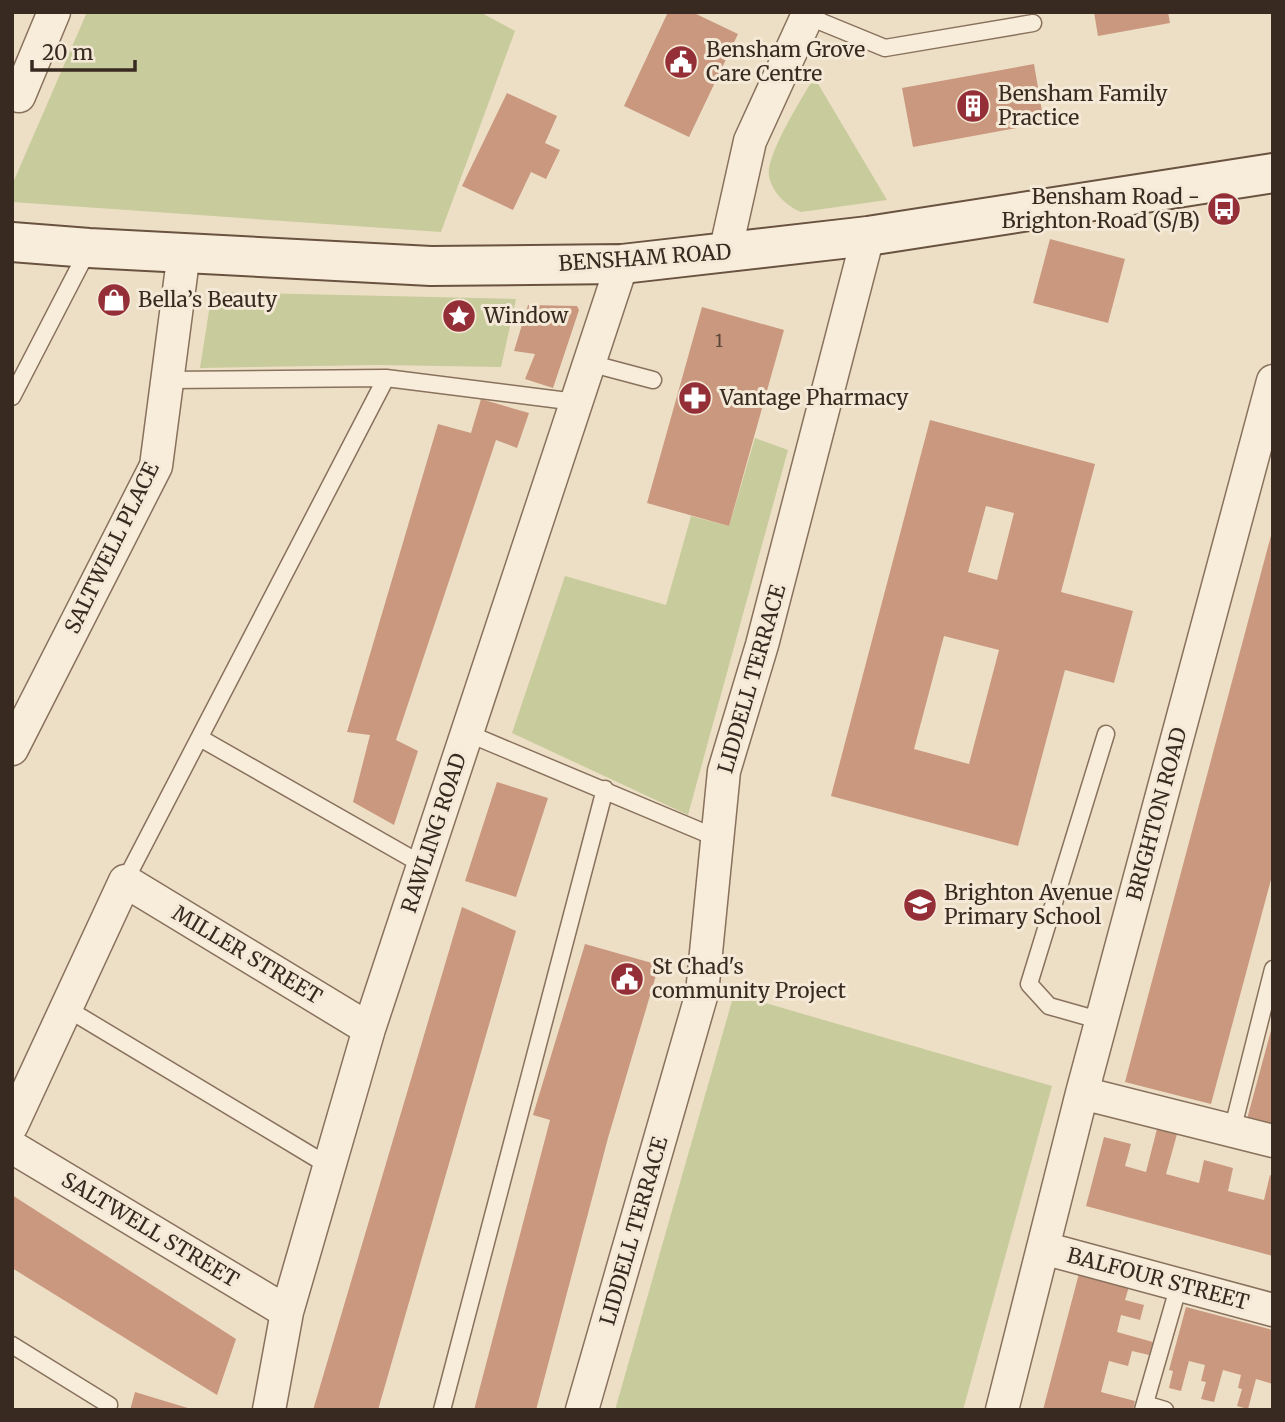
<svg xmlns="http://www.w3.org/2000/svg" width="1285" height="1422" viewBox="0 0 1285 1422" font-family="Merriweather,serif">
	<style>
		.green { fill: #c8cb9b }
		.building { fill: #c9987e; fill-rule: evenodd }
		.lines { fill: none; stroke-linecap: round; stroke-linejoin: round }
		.service-casing { stroke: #88715d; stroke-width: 19 }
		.minor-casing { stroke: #88715d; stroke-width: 35 }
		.secondary-casing { stroke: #695240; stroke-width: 42 }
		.service { stroke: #f8edda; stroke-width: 16 }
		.minor { stroke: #f8edda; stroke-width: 32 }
		.secondary { stroke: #f8edda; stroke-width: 38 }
		.labels { text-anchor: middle; stroke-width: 6; stroke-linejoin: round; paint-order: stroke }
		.number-label { font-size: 18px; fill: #5c4638 }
		.poi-label { font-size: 21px; fill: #382a20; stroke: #f4e9d6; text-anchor: start }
		.street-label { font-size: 21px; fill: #382a20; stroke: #f4e9d6 }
	</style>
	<rect width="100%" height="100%" fill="#eddfc6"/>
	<path class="green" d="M87,12H480L515,31L441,232L12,202V185Z
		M814,77L887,200L801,212C787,206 772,193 769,176C765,156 803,97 814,77Z
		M212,292L516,299L501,367L378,365L200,368Z
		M755,438L788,450L688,815L512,733L565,576L666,605L691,516L729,526Z
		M734,994L1052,1086L963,1410H615Z"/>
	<path class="building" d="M668,12H692L738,34L689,137L624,106Z
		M1094,12H1168L1170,23L1098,36Z
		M1034,64L1044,123L913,147L902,88Z
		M507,93L557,116L545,143L560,150L546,179L531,172L513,210L462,186Z
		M1050,239L1125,259L1108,323L1033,303Z
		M528,305L577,306L579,310L553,388L525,379L535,354L514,351Z
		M702,307L784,330L729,526L647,503Z
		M481,399L529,413L517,448L496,440L396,740L418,751L394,825L353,802L370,735L347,732L438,424L471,433Z
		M930,420L1095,464L1061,592L1133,611L1114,683L1065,670L1018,846L831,796ZM986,506L1014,513L997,580L968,572ZM944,636L999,650L969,764L914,749Z
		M1273,528V872L1211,1104L1125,1082Z
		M497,782L548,798L516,897L465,881Z
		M462,907L516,931L378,1410H313Z
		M585,944L659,965L608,1138L536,1410H474L550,1120L533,1115Z
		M1273,1023V1126L1247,1119Z
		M1157,1129L1177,1134L1166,1174L1199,1183L1204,1160L1233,1168L1228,1191L1264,1200L1270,1175L1273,1176V1256L1086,1206L1104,1137L1131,1144L1125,1166L1146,1172Z
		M12,1195L236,1339L217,1395L12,1268Z
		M1081,1266L1131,1280L1125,1300L1144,1305L1140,1320L1121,1315L1117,1332L1153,1342L1149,1355L1132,1351L1128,1366L1109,1361L1101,1392L1135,1401L1133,1410H1043Z
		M1186,1307L1273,1330V1384L1256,1379L1248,1409L1237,1406L1242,1389L1238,1388L1241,1375L1223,1370L1214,1402L1201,1399L1206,1382L1201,1381L1205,1365L1189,1361L1181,1391L1169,1388L1173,1371L1169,1370Z
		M135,1392L191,1409V1410H130Z"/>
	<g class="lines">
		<g class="service-casing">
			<path id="service" d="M802,14L885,48L1033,23
				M589,363L653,380
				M167,380L386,378L576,402
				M12,397L88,250
				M467,733L717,838
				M200,738L423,865
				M125,881L386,378
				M66,1008L329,1166
				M1102,1021L1049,1006L1029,984L1106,734
				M1232,1131L1273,969
				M12,1345L109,1405L108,1410
				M1145,1404L1165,1410
				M442,1410L605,789
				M1143,1410L1179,1285"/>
		</g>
		<g class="minor-casing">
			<path id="minor" d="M19,96L54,12
				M725,253L750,141L809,12
				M12,749L156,466L184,252
				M1082,1093L1273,1141
				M12,1125L125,881L369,1029
				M12,1147L287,1312
				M1043,1248L1273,1310
				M269,1410L287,1312L369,1029L622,264
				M582,1410L702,993L724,771L762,645L868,236
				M1002,1410L1082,1093L1273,381"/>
		</g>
		<g class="secondary-casing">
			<path id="secondary" d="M12,242L89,248L431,266L622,264L868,236L1273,173"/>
		</g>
		<use href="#service" class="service"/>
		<use href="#minor" class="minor"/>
		<use href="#secondary" class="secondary"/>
	</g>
	<defs>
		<g id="civic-disc" transform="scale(1.75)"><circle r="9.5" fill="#942f37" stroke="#f4e9d6"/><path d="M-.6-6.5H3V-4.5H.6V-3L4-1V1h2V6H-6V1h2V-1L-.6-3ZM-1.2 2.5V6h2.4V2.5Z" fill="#fff"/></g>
		<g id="building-disc" transform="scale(1.75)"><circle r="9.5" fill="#942f37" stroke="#f4e9d6"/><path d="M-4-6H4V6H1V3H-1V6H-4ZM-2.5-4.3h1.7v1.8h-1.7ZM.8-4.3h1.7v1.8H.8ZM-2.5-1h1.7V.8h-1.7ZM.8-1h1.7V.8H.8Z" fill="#fff"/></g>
		<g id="bus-disc" transform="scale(1.75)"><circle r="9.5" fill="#942f37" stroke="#f4e9d6"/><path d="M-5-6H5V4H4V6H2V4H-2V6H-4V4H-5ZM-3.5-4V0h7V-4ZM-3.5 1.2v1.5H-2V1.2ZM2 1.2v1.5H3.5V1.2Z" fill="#fff"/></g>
		<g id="shop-disc" transform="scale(1.75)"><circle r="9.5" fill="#942f37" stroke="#f4e9d6"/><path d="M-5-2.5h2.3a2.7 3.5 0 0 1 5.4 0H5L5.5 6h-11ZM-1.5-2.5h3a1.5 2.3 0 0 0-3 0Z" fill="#fff"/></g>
		<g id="sight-disc" transform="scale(1.75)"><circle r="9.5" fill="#942f37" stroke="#f4e9d6"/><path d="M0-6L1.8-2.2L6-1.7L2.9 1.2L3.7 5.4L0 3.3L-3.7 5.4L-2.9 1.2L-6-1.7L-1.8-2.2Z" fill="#fff"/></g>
		<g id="pharmacy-disc" transform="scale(1.75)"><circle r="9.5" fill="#942f37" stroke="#f4e9d6"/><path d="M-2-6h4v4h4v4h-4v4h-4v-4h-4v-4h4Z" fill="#fff"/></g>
		<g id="school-disc" transform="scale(1.75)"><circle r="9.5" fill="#942f37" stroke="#f4e9d6"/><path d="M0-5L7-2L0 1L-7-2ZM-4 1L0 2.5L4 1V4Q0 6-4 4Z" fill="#fff"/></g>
	</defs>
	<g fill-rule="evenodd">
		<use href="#civic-disc" x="681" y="62"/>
		<use href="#building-disc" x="973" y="106"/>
		<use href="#bus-disc" x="1224" y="209"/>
		<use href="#shop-disc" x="114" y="300"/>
		<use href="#sight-disc" x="459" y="316"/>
		<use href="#pharmacy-disc" x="695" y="398"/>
		<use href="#school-disc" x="920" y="905"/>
		<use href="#civic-disc" x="627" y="979"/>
	</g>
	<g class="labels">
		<g class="number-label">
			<text x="719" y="347">1</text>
		</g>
		<g class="poi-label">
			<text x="706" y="57">Bensham Grove<tspan x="706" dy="24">Care Centre</tspan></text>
			<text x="998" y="101">Bensham Family<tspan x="998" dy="24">Practice</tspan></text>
			<text x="1200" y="204" text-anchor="end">Bensham Road -<tspan x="1200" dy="24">Brighton Road (S/B)</tspan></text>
			<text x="138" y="307">Bella’s Beauty</text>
			<text x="484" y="323">Window</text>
			<text x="720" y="405">Vantage Pharmacy</text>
			<text x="944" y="900">Brighton Avenue<tspan x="944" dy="24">Primary School</tspan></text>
			<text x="652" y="974">St Chad's<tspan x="652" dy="24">community Project</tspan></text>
		</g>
		<g class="street-label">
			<text transform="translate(645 258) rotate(-4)" y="7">BENSHAM ROAD</text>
			<text transform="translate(112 548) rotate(-64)" y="7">SALTWELL PLACE</text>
			<text transform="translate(752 679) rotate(-74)" y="7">LIDDELL TERRACE</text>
			<text transform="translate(1157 814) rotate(-75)" y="7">BRIGHTON ROAD</text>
			<text transform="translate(434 833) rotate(-72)" y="7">RAWLING ROAD</text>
			<text transform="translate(247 955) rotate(31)" y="7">MILLER STREET</text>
			<text transform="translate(150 1230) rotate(31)" y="7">SALTWELL STREET</text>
			<text transform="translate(634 1231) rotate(-74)" y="7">LIDDELL TERRACE</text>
			<text transform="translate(1158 1279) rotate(15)" y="7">BALFOUR STREET</text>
		</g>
	</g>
	<rect width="1285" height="1422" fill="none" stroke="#382a20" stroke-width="28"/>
	<path d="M32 60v10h103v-10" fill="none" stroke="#382a20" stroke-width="3.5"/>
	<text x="42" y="60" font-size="21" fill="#382a20" stroke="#f4e9d6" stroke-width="5" paint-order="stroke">20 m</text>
</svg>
